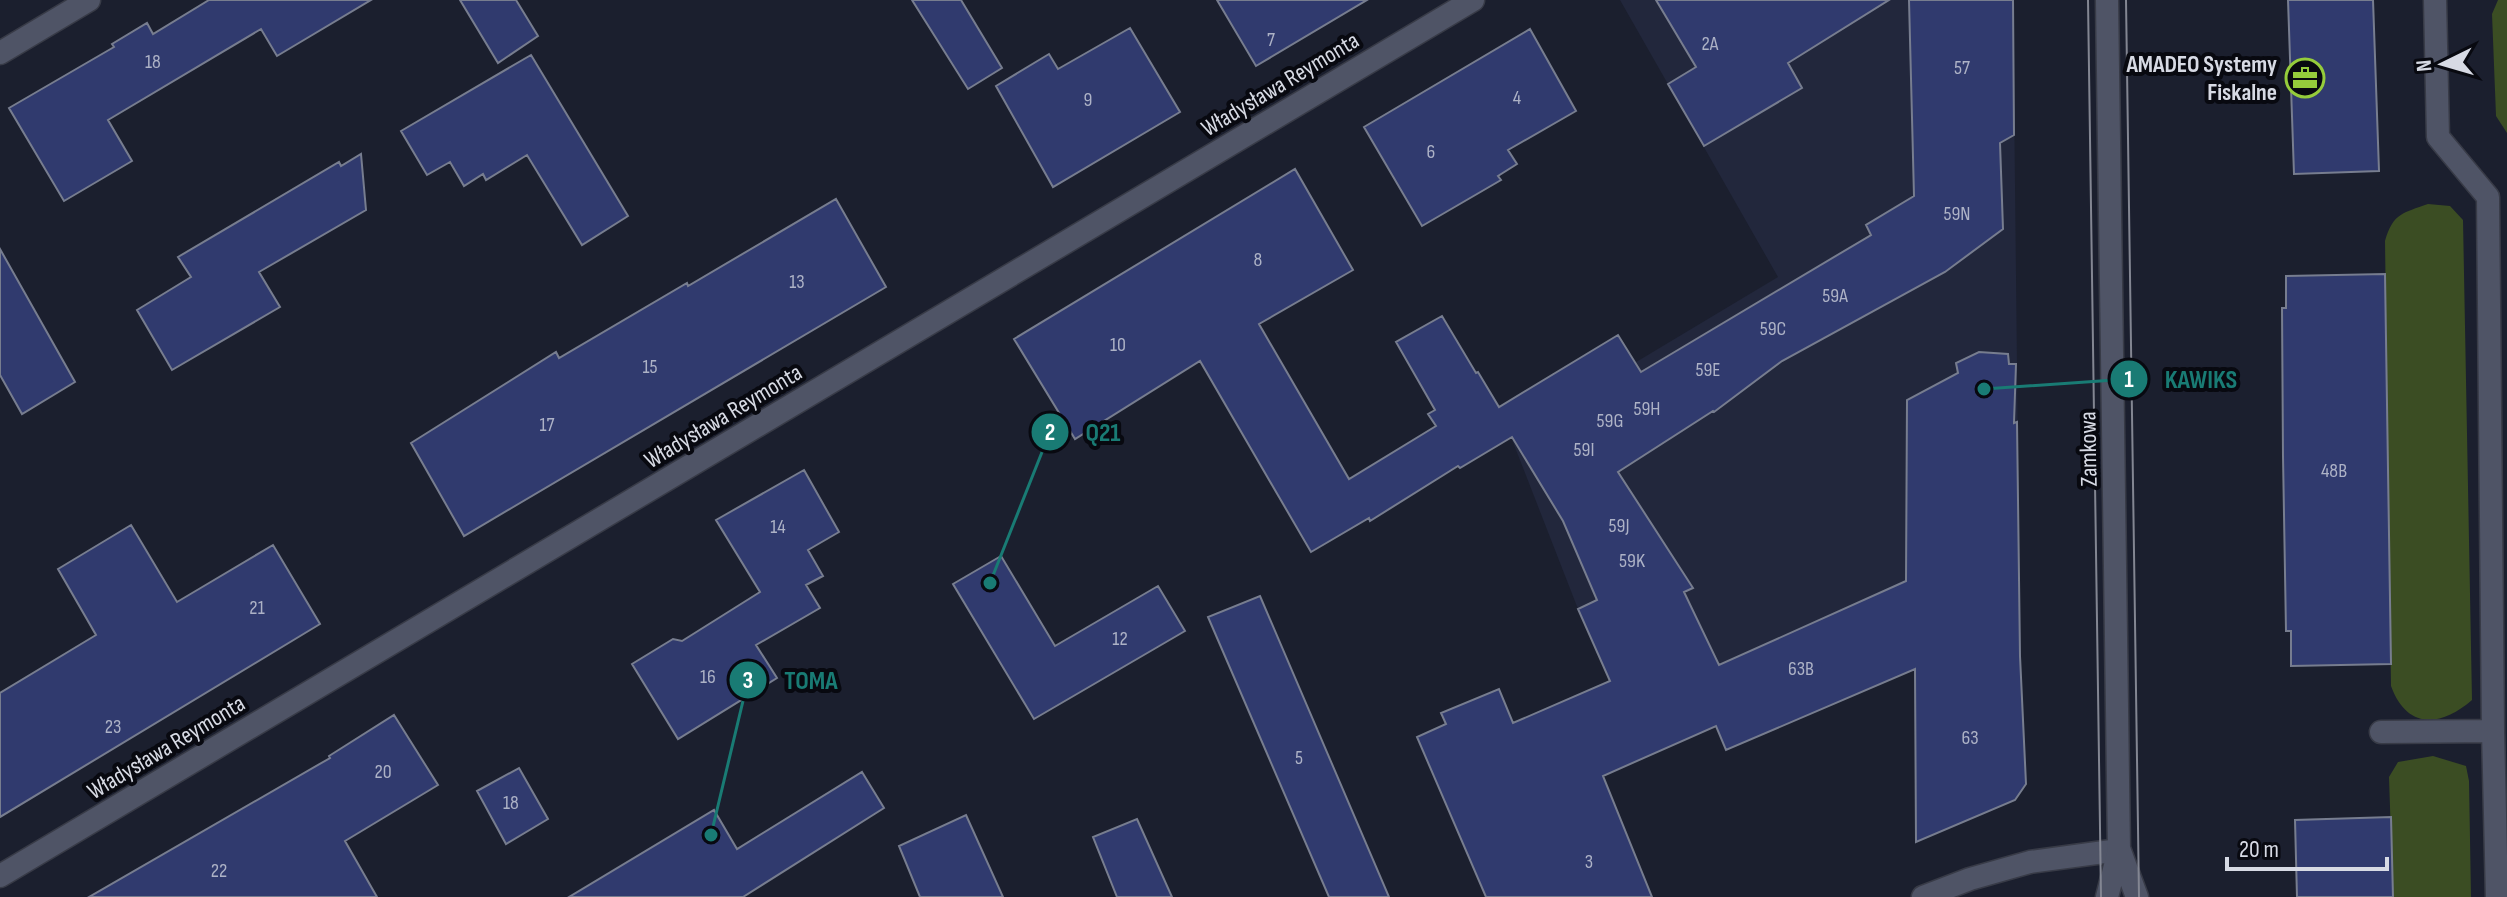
<svg xmlns="http://www.w3.org/2000/svg" width="2507" height="897" viewBox="0 0 2507 897" font-family="'Sofia Sans Condensed',sans-serif">
	<style>
		.built { fill: #22273c }
		.grass { fill: #3b4d23 }
		.building { fill: #303a6e; stroke: #777d8f; stroke-width: 2 }
		.lines { fill: none; stroke-linecap: round; stroke-linejoin: round }
		.minor-casing { stroke: #383b47; stroke-width: 25 }
		.tertiary-casing { stroke: #383b47; stroke-width: 25 }
		.minor { stroke: #4f5466; stroke-width: 22 }
		.tertiary { stroke: #4f5466; stroke-width: 22 }
		.tram { stroke: #838692; stroke-width: 2 }
		.labels { text-anchor: middle; stroke-width: 8; stroke-linejoin: round; paint-order: stroke }
		.number-label { font-size: 20px; fill: #adb2c6 }
		.poi-label { font-size: 24px; font-weight: bold; fill: #d7dae4; stroke: #080910; text-anchor: end }
		.street-label { font-size: 24px; fill: #d7dae4; stroke: #080910 }
		.leader { fill: none; stroke: #197b74; stroke-width: 3 }
		.callout-dot { fill: #197b74; stroke: #080910; stroke-width: 3 }
		.mark-label { font-size: 24px; text-anchor: middle; font-weight: bold; fill: #fff }
		.callout-label { font-size: 26px; text-anchor: middle; font-weight: bold; fill: #197b74; stroke: #080910; stroke-width: 8; stroke-linejoin: round; paint-order: stroke }
	</style>
	<rect width="100%" height="100%" fill="#1b1f2e"/>
	<path class="built" d="M1620,0H2013L2020,642L1980,643L1906,581L1726,661L1623,711L1578,609L1511,437L1778,277Z"/>
	<path class="grass" d="M2498,0H2507V133L2496,116L2492,14Z
		M2428,204L2450,206L2463,220L2472,700C2441,727 2407,730 2391,686L2385,241C2393,213 2403,213 2428,204Z
		M2433,756L2466,766L2469,781L2471,897H2393L2389,777L2398,762Z"/>
	<path class="building" d="M209,0H371L277,56L261,29L108,120L132,161L64,201L9,108L114,47L112,44L147,23L153,34Z
		M460,0H516L538,36L498,63Z
		M912,0H961L1002,68L968,89Z
		M1217,0H1367L1256,66Z
		M1656,0H1889L1788,63L1802,88L1704,146L1668,84L1696,67Z
		M1909,0H2013L2014,135L2000,143L2003,229L1945,272L1782,361L1714,412L1713,411L1618,472L1693,588L1684,592L1719,665L1906,581L1907,400L1958,373L1956,363L1979,352L2008,354L2009,364H2016L2014,423L2017,422L2020,656L2026,784L2015,800L1916,842L1915,669L1726,750L1716,726L1603,776L1652,897H1486L1417,737L1446,724L1441,713L1499,689L1513,723L1610,681L1578,609L1597,600L1563,521L1512,437L1460,468L1458,466L1370,521L1369,518L1311,552L1200,361L1075,439L1014,339L1295,169L1353,270L1259,324L1349,479L1436,426L1428,414L1435,410L1396,342L1442,316L1476,373L1478,372L1499,407L1618,335L1641,372L1871,235L1866,225L1914,196Z
		M2288,0H2373L2379,171L2294,174Z
		M1130,28L1180,112L1053,187L996,86L1049,54L1058,69Z
		M1530,29L1576,111L1508,150L1517,164L1498,176L1501,180L1422,226L1364,127Z
		M531,55L628,216L582,245L527,155L486,180L483,174L464,186L450,162L427,175L401,131Z
		M361,154L366,210L259,272L280,307L172,370L137,310L191,277L178,257L339,162L341,166Z
		M836,199L886,287L464,536L411,443L556,352L559,358L687,283L688,286Z
		M0,249L75,382L22,414L0,375Z
		M2385,274L2391,664L2291,666V631H2286L2283,456L2282,308H2286V276Z
		M804,470L839,532L808,550L823,576L806,585L820,608L756,645L777,678L678,739L632,664L673,639L682,641L760,592L716,520Z
		M131,525L177,602L273,545L320,624L0,817V693L96,635L58,569Z
		M1001,556L1055,646L1158,586L1185,631L1034,719L953,584Z
		M1260,596L1389,897H1329L1208,617Z
		M394,715L438,785L345,841L377,897H89L330,758L329,756Z
		M519,768L548,819L506,844L477,791Z
		M862,772L884,808L743,897H569L714,810L737,849Z
		M966,815L1003,897H920L899,846Z
		M2391,817L2393,897H2297L2295,820Z
		M1137,819L1172,897H1117L1093,837Z"/>
	<g class="lines">
		<g class="minor-casing">
			<path id="minor" d="M2435,0L2438,137L2488,197L2493,731L2497,897
				M0,53L89,0
				M2381,732L2493,731
				M0,876L1473,0
				M1923,897L1970,879L2030,862L2119,850"/>
		</g>
		<g class="tertiary-casing">
			<path id="tertiary" d="M2107,0L2119,850L2107,897
				M2120,851L2137,897"/>
		</g>
		<use href="#minor" class="minor"/>
		<use href="#tertiary" class="tertiary"/>
		<path class="tram" d="M2088,0L2101,897
			M2126,0L2139,897"/>
	</g>
	<defs>
		<g id="office-ring" transform="scale(2)"><circle r="9.5" fill="#080910" stroke="#95cc3b" stroke-width="1.5"/><path d="M-6-3h4V-5.5h4V-3h4V5H-6ZM-1-4.5V-3h2v-1.5ZM-6 0V1H6V0Z" fill="#95cc3b"/></g>
	</defs>
	<g fill-rule="evenodd">
		<use href="#office-ring" x="2305" y="78"/>
	</g>
	<g class="labels">
		<g class="number-label">
			<text x="1271" y="46">7</text>
			<text x="1710" y="50">2A</text>
			<text x="153" y="68">18</text>
			<text x="1962" y="74">57</text>
			<text x="1517" y="104">4</text>
			<text x="1088" y="106">9</text>
			<text x="1431" y="158">6</text>
			<text x="1957" y="220">59N</text>
			<text x="1258" y="266">8</text>
			<text x="797" y="288">13</text>
			<text x="1835" y="302">59A</text>
			<text x="1773" y="335">59C</text>
			<text x="1118" y="351">10</text>
			<text x="650" y="373">15</text>
			<text x="1708" y="376">59E</text>
			<text x="1647" y="415">59H</text>
			<text x="1610" y="427">59G</text>
			<text x="547" y="431">17</text>
			<text x="1584" y="456">59I</text>
			<text x="2334" y="477">48B</text>
			<text x="1619" y="532">59J</text>
			<text x="778" y="533">14</text>
			<text x="1632" y="567">59K</text>
			<text x="257" y="614">21</text>
			<text x="1120" y="645">12</text>
			<text x="1801" y="675">63B</text>
			<text x="708" y="683">16</text>
			<text x="113" y="733">23</text>
			<text x="1970" y="744">63</text>
			<text x="1299" y="764">5</text>
			<text x="383" y="778">20</text>
			<text x="511" y="809">18</text>
			<text x="1589" y="868">3</text>
			<text x="219" y="877">22</text>
		</g>
		<g class="poi-label">
			<text x="2277" y="72">AMADEO Systemy<tspan x="2277" dy="28">Fiskalne</tspan></text>
		</g>
		<g class="street-label">
			<text transform="translate(1280 84) rotate(-31)" y="8">Władysława Reymonta</text>
			<text transform="translate(723 416) rotate(-31)" y="8">Władysława Reymonta</text>
			<text transform="translate(2088 449) rotate(-91)" y="8">Zamkowa</text>
			<text transform="translate(166 747) rotate(-31)" y="8">Władysława Reymonta</text>
		</g>
	</g>
	<path class="leader" d="M1984 389L2129 379M990 583L1050 432M711 835L748 680"/>
	<g class="callout-dot">
		<circle cx="1984" cy="389" r="8"/>
		<circle cx="990" cy="583" r="8"/>
		<circle cx="711" cy="835" r="8"/>
		<circle cx="2129" cy="379" r="20"/>
		<circle cx="1050" cy="432" r="20"/>
		<circle cx="748" cy="680" r="20"/>
	</g>
	<g class="mark-label">
		<text x="2129" y="387">1</text>
		<text x="1050" y="440">2</text>
		<text x="748" y="688">3</text>
	</g>
	<g class="callout-label">
		<text x="2201" y="388">KAWIKS</text>
		<text x="1103" y="441">Q21</text>
		<text x="811" y="689">TOMA</text>
	</g>
	<g transform="translate(2443 64) rotate(265)" stroke="#080910" stroke-width="6" paint-order="stroke">
	<path d="M0-6L14 30L0 20L-14 30Z" fill="#d7dae4"/>
	<text y="-12" font-size="22" font-weight="bold" text-anchor="middle" fill="#d7dae4">N</text>
	</g>
	<path d="M2227 857v12h160v-12" fill="none" stroke="#d7dae4" stroke-width="4"/>
	<text x="2239" y="857" font-size="24" fill="#d7dae4" stroke="#080910" stroke-width="6" paint-order="stroke">20 m</text>
</svg>
